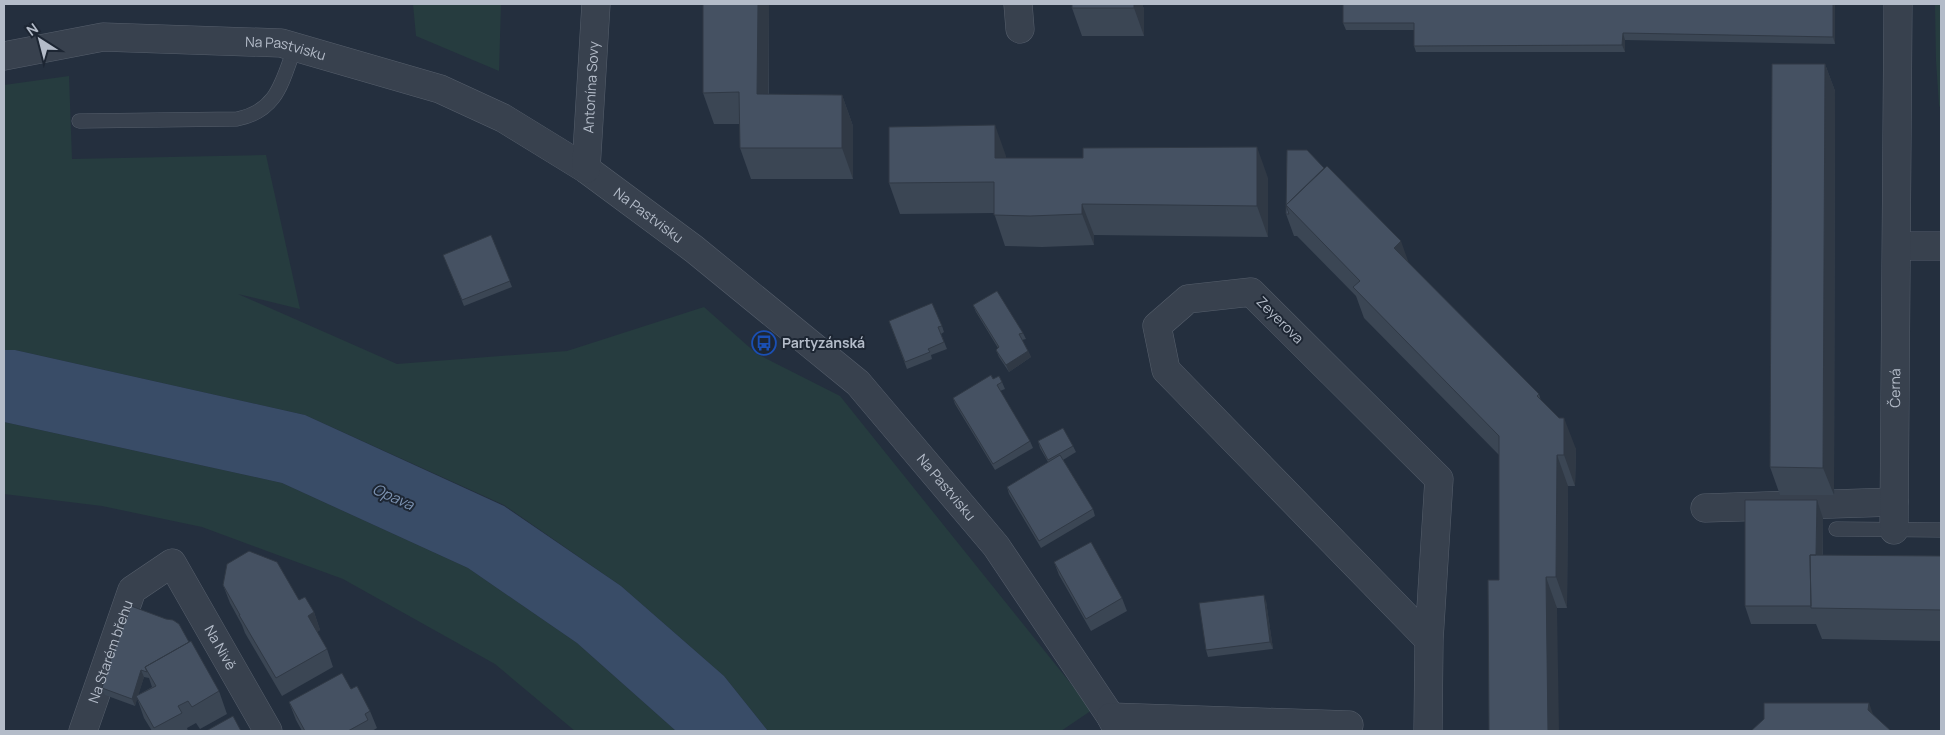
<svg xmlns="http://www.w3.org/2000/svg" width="1945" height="735" viewBox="0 0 1945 735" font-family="Manrope,sans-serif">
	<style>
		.green { fill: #263c3f }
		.water { fill: #394c67 }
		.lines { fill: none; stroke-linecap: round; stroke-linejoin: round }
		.service-casing { stroke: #565f6c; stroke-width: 15 }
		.minor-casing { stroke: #565f6c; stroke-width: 29 }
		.service { stroke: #38414e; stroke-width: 14 }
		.minor { stroke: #38414e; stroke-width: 28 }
		.wall { fill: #3b4654; fill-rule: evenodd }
		.shaded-wall { fill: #303945 }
		.building { fill: #455162; stroke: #303945 }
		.labels { text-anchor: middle; stroke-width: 4; stroke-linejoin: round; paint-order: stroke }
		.street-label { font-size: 14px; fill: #b4bcc9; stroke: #1d2633 }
		.poi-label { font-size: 14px; font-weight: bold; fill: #b4bcc9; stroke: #1d2633; text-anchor: start }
		.water-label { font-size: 15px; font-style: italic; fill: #7c92b1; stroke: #1d2633 }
	</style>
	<rect width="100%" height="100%" fill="#242f3e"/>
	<path class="green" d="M413,4H501L499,71L416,36Z
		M1935,4H1941V110L1939,105L1936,61Z
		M69,76L72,159L266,155L300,309L238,294L397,364L567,351L704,307L757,354L840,396L1092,710L1061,731H768L724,676L621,586L504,505L305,415L15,350H4V85Z
		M4,422L282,483L468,568L577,643L676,731H575L495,664L343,579L202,527L102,506L4,494Z"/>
	<path class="water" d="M4,350H15L305,415L504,506L621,586L724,676L768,731H676L577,643L468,568L282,483L4,422Z"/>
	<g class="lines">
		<g class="service-casing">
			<path id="service" d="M79,121L237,119C278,111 282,81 295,47
				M1836,529L1941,530"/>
		</g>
		<g class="minor-casing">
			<g id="minor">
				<path d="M1018,4L1020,29"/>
				<path id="s1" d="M4,56L103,37L281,43L440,89L503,118L586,169L694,249L858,383L996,546L1111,717L1118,731"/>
				<path id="s2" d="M586,169L596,4"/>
				<path d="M1897,246H1941"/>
				<path d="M1705,508L1894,502"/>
				<path id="s3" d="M1894,530L1898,4"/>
				<path d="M1111,717L1349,725"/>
				<path id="s4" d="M83,731L132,590L172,563L268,731"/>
				<path d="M1428,731L1429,640L1439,479L1251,292L1188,299L1157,326L1166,370L1429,640"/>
			</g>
		</g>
		<use href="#service" class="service"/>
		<use href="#minor" class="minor"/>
	</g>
	<path class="wall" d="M703,4H769V94L842,95L853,126V179H751L740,148V124H714L703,93Z
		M1072,4H1142L1144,9V36H1082L1072,8Z
		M1835,4V44L1625,40V52H1416L1414,46V30H1346L1343,23Z
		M1825,64L1835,91L1834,495H1780L1770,467Z
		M1287,150L1409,264L1539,394L1541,401L1576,449L1575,486H1568L1567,608H1557L1499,580V455L1364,318L1356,296L1297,236H1294L1286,214Z
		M1006,156V158L1268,178V237L1094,235V245L1042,247L1005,246L994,213L900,214L889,183Z
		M491,235L512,287L464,306L446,262Z
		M973,305L1023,333L1026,339L1022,340L1028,351L1031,357L1009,372L999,357L996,350L998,348L976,312Z
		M889,321L942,326L944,332L941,334L947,349L931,355L932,359L907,369Z
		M993,379L1002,382L1005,389L1000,391L1030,441L1033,448L995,470L955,404L953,398Z
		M1038,441L1073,446L1076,452L1063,460L1093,509L1095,516L1041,548L1009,494L1007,487L1048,462L1040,448Z
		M1817,500L1823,518V555L1941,556V641L1822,639L1816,624H1751L1745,606Z
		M1054,562L1122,598L1127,611L1091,631L1059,575Z
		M223,585L299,600L314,612L320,630L317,632L327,649L333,667L282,696L245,633L242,625L230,603Z
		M1266,601L1273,649L1208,657L1206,650Z
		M189,642L219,691L227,714L200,729L196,723L187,728L188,731H152L144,718L137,698L135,706L105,695L102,688ZM144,677L149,678L152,687L138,695Z
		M289,702L370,711L377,728L372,731H302L296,720Z"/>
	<path class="shaded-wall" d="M758,4H769L768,125L757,94Z
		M1134,4H1142L1144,9V36L1134,8Z
		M1833,4H1835V44L1833,37Z
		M1623,33L1625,40V52L1622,45Z
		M1825,64L1835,91L1834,495L1823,468Z
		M842,95L853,126V179L842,148Z
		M995,125L1006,156L1007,189L995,158Z
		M1257,147L1268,178V237L1257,206Z
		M1082,204L1094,235V245L1082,214Z
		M1401,241L1412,272L1394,248Z
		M1028,351L1031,357L1009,372L1006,365Z
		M1564,418L1576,449L1575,486L1564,455Z
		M1557,455L1568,486L1567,608L1556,577Z
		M1817,500L1823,518L1822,608L1815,606Z
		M1546,577L1557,608L1559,731H1548Z
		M1264,595L1266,601L1273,649L1270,642Z
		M314,612L320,630L314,634L308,616Z
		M141,670L144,677L135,706L132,699Z
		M1869,703L1877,725L1868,710Z"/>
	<path class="building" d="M703,4H758L757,94L842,95V148H740L739,92L703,93Z
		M1072,4H1134V8H1072Z
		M1343,4H1833V37L1623,33L1622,45L1414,46V23H1343Z
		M1772,64H1825L1823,468L1770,467Z
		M995,125V158H1083V148L1257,147V206L1082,204V214L1030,216L994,215V182L889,183V127Z
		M1287,150H1307L1324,168L1286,205L1289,214H1286Z
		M1327,166L1401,241L1394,248L1539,394L1537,396L1559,418H1564V455H1557L1556,577H1546L1548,731H1489L1488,580H1499V436L1353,287L1360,281L1286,205Z
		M491,235L510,281L462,300L443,255Z
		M997,291L1023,333L1019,334L1028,351L1006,365L996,350L999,347L973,305Z
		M932,303L942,326L938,327L944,342L928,349L930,352L905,362L889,321Z
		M991,375L993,379L999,376L1002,382L997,385L1030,441L993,464L953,398Z
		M1063,428L1073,446L1048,460L1038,441Z
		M1060,455L1093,509L1039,541L1007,487Z
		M1745,500H1817L1816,555H1810L1811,606H1745Z
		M1091,542L1122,598L1086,619L1054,562Z
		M249,551L277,562L299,600L305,597L314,612L308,616L327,649L276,678L239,615H240L223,585L227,564Z
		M1810,555L1941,556V610L1811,608Z
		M1264,595L1270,642L1206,650L1199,603Z
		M131,606L166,619L173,620L179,624L189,642L145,667L147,672L141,670L132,699L102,688L112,655Z
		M191,641L219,691L192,707L188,701L178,706L182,713L154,728L136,696L156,686L145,667Z
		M342,673L351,689L357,686L370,711L365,714L368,720L348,731H305L289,702Z
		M1764,703H1869L1868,710L1891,731H1751L1764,719Z
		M233,716L241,731H206Z"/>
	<defs>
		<g id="bus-ring" transform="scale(1.25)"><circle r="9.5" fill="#1d2633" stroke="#1a4fb4" stroke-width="1.5"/><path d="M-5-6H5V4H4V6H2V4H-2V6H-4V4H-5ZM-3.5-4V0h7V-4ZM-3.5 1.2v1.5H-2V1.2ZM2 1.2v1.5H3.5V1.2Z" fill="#1a4fb4"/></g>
	</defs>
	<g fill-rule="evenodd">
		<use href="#bus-ring" x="764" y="343"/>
	</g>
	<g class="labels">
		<g class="street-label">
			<text dy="5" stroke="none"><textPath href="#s1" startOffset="284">Na Pastvisku</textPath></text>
			<text dy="5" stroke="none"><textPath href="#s2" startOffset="82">Antonína Sovy</textPath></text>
			<text dy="5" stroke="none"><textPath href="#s1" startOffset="689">Na Pastvisku</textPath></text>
			<text transform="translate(1280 320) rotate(45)" y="5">Zeyerova</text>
			<text dy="5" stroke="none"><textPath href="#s3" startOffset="142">Černá</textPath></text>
			<text dy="5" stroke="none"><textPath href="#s1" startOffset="1094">Na Pastvisku</textPath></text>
			<text dy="5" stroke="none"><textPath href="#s4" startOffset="295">Na Nivě</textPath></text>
			<text dy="5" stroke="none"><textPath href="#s4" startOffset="84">Na Starém břehu</textPath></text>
		</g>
		<g class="poi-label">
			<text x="782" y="348">Partyzánská</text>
		</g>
		<g class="water-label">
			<text transform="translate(393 497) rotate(24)" y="5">Opava</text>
		</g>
	</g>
	<rect width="1945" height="735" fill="none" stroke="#b4bcc9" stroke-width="10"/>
	<g transform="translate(40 40) rotate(324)" stroke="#1d2633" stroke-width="4" paint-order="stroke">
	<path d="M0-4L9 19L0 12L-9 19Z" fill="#b4bcc9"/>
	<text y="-8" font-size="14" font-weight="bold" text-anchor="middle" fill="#b4bcc9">N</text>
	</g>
</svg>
